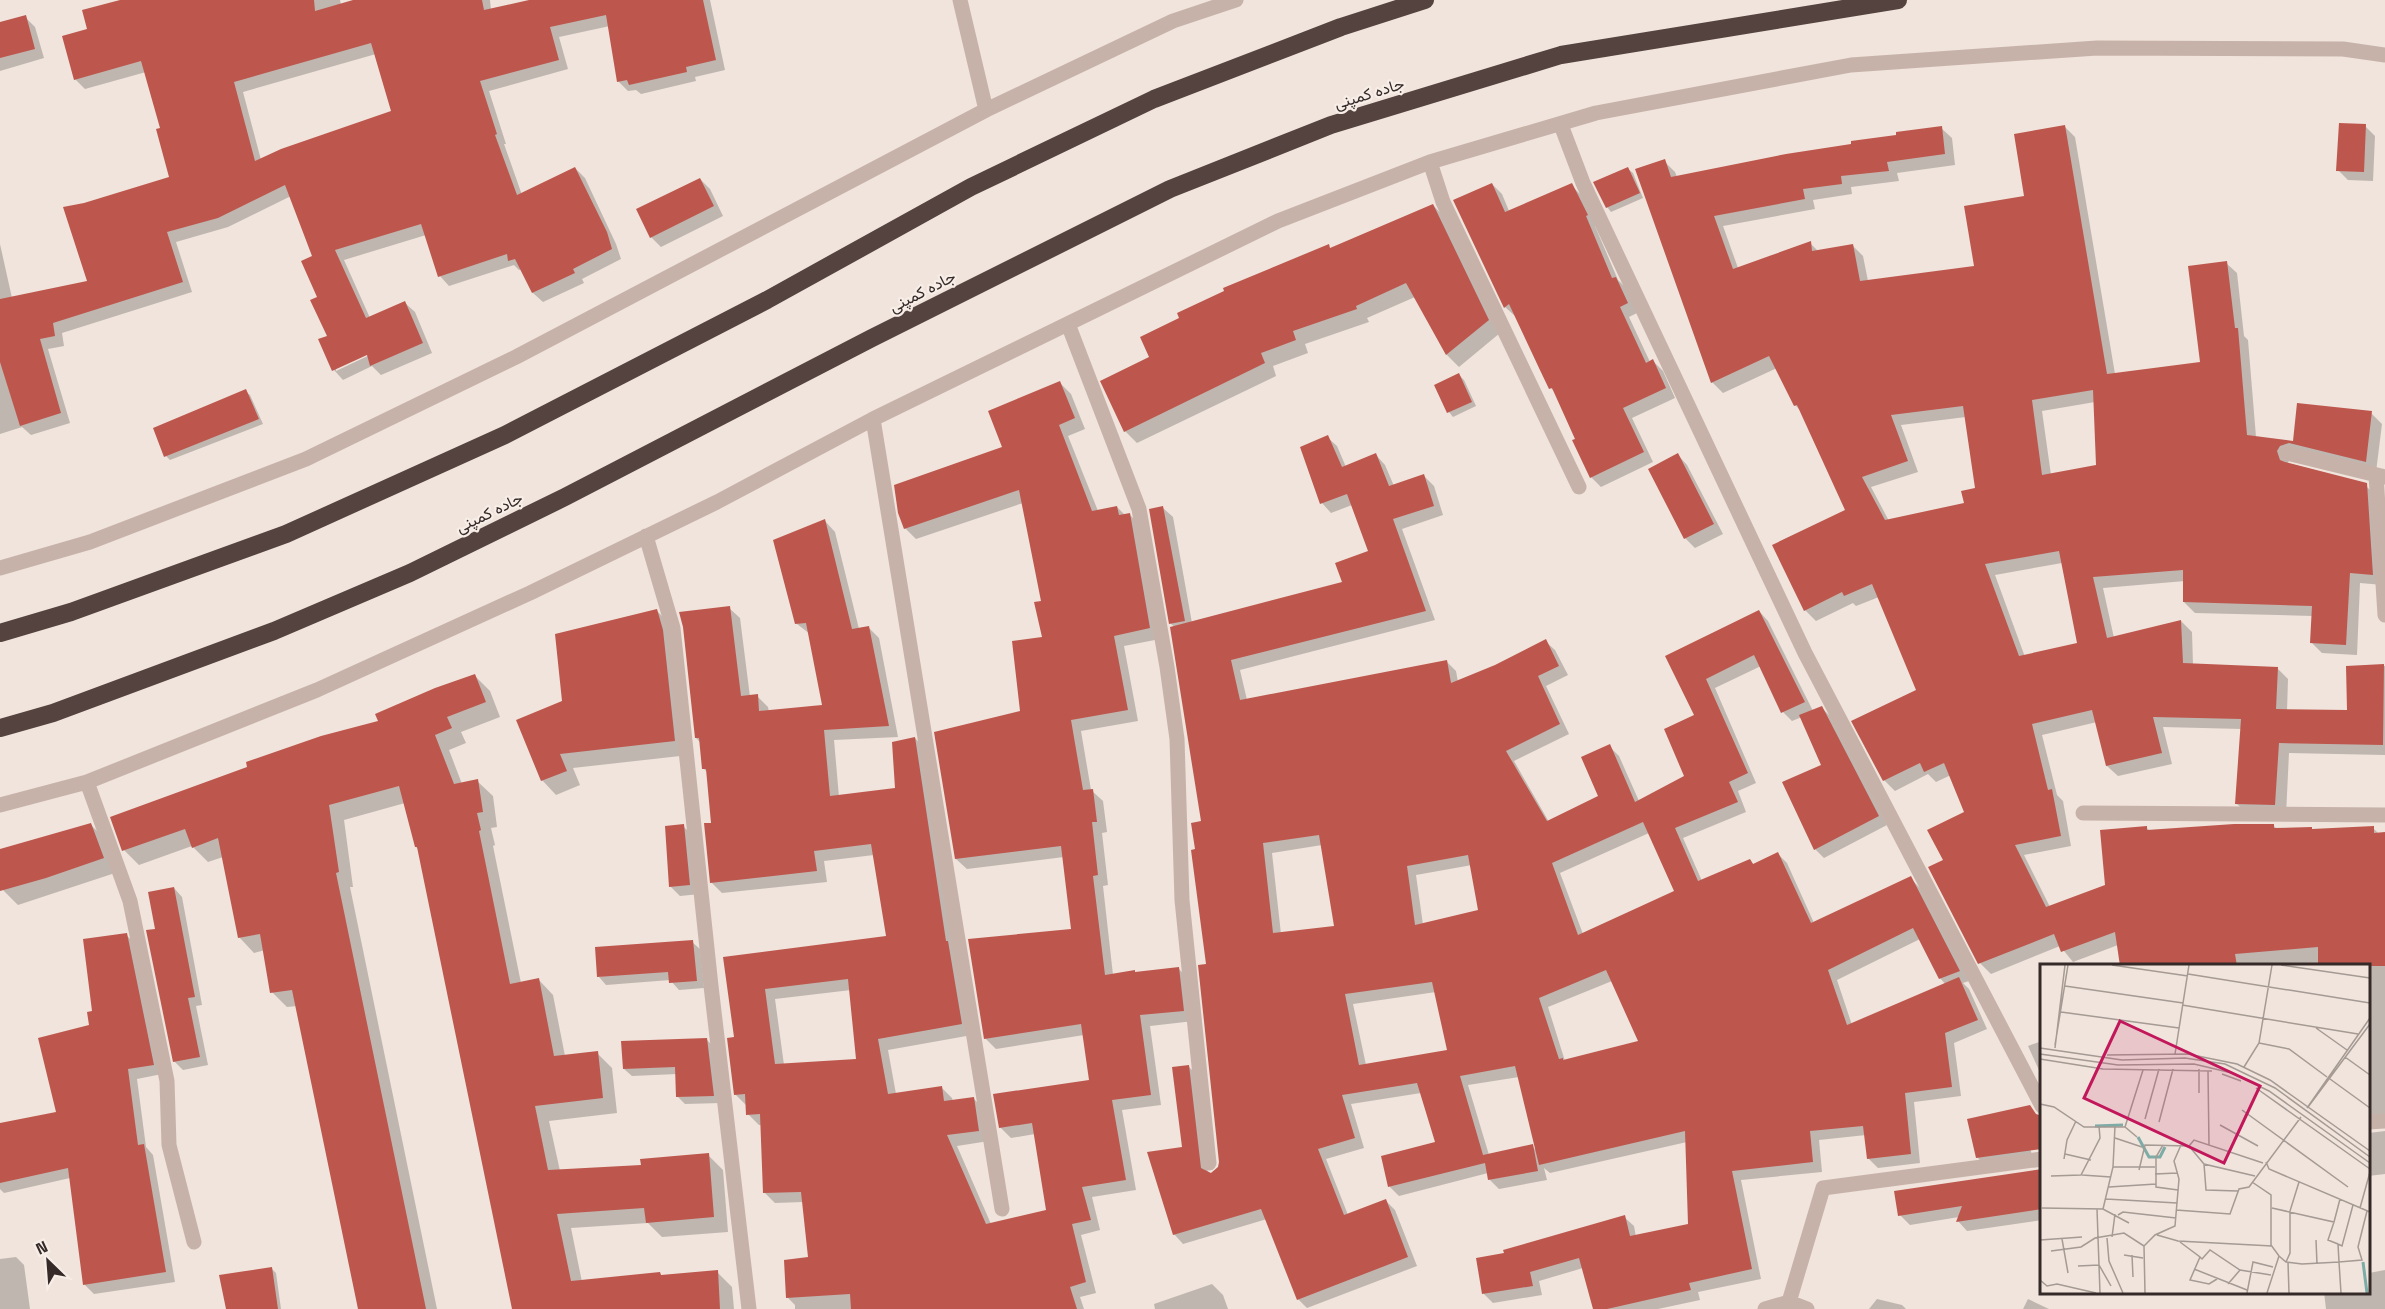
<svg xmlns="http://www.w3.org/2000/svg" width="2385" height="1309" viewBox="0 0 2385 1309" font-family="'Space Grotesk',Vazirmatn,sans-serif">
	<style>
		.shadow { fill: #0003; fill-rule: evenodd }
		.building { fill: #bd574d; fill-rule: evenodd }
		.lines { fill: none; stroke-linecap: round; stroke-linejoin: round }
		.minor { stroke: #c7b2a9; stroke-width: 15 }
		.highway { stroke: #554340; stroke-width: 18 }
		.labels { text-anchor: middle; stroke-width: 4.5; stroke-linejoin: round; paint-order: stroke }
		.street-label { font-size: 16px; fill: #352a28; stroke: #f8eee8 }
		.inset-river { fill: none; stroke: #7daba6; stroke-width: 3 }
		.inset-road { fill: none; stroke: #a59a94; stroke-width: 1.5 }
		.view { fill: #c2185b; fill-opacity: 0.15; stroke: #c2185b; stroke-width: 3 }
		.inset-edge { fill: none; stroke: #352a28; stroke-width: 3 }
	</style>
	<rect width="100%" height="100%" fill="#f0e4dc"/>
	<path class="shadow" d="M126,0H340L341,5L358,0H490L491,10L535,0H710L725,70L695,77L696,81L641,94L636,90L628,91L618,81L610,26L559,37L568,69L489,91L506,144H504L522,195L575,168L585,178L616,244L621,259L582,279L584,283L543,302L533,293L522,269L519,270L514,265L449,286L440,276L426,235L344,260L370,318L405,303L415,312L432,353L381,375L372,366L343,380L334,370L314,257L291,196L228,227L176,242L192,292L62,333L64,346L48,349L70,423L31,435L22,427L0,434V244L12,298L89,282L84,204L171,178L162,129L146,72L85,89L75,79L89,30ZM376,54L393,112L261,160L243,92ZM373,350L374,353L336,371V368Z
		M25,17L35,27L44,58L0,71V24Z
		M2064,126L2075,137L2115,374L2201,363L2226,263L2237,273L2244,336L2248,340L2256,437L2294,443L2371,413L2382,424L2376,472L2291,456L2288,463L2363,483L2374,494L2383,585L2360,583L2357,655L2322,653L2311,642L2313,616L2195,613L2184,602L2185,581L2103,588L2114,638L2181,621L2192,632L2193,665L2277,668L2288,679L2287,711L2349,712L2347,667L2385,666V755L2289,753L2286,815L2248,814L2237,804L2242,729L2163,727L2172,764L2118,776L2107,766L2097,722L2042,735L2057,795L2063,801L2071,846L2024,855L2050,907L2107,886L2146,827L2151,832L2274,826L2277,829L2313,830L2373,828L2379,834H2385V1123L2369,1129V1133L2385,1131V1174L2368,1176V966H2121L2118,945L2073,962L2060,946L1991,974L1980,963L1945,861L1966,813L1951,775L1936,782L1928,774L1895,791L1884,780L1853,721L1918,691L1879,597L1856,606L1853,603L1816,621L1805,610L1774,545L1847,511L1802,412L1795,405L1777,368L1723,393L1712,382L1664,161L1675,172L1677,177L1941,128L1952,138L1955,165L1897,173L1899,181L1851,187L1852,194L1813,200L1815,209L1723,226L1738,268L1810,243L1819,252L1853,246L1863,256L1868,281L1976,268L2026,197ZM2095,402L2098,467L2051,475L2042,411ZM1966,417L1977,489L1966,505L1889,521L1871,487L1918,472L1901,425ZM2062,563L2079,644L2025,657L1995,575Z
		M2365,126L2375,136L2373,181L2348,180L2338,170Z
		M1628,169L1633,173L1643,198L1611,212L1607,207Z
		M700,179L710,189L723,216L661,247L651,237Z
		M1492,184L1502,194L1509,211L1571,185L1581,195L1596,225L1595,226L1618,280L1626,288L1637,313L1629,317L1650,362L1653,361L1663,371L1675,398L1632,418L1653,462L1601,487L1591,477L1577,440L1556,393L1551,388L1515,316L1505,307Z
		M1433,205L1445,218L1500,333L1459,367L1447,355L1415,297L1367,318L1369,322L1305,344L1308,353L1273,366L1276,376L1137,443L1125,431L1151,358L1331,249Z
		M1459,375L1464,380L1476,406L1453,417L1449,412L1436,386Z
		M1060,383L1071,394L1085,429L1068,436L1098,511L1117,507L1125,515L1129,514L1140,525L1160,639L1124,646L1138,721L1081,731L1091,790L1103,801L1107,832L1102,833L1108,885L1103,886L1113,975L1179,969L1189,980L1194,1021L1150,1026L1161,1105L1122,1110L1136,1190L1092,1197L1100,1230L1081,1235L1096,1293L1080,1297L1084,1309H795V1305L787,1297L809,1258L803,1202L775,1203L764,1192L762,1125H759L748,1114L746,1105L735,1094L736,1039L725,958L887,937L874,855L824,861L827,882L722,893L711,882L713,824L708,773L704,769L701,743L696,738L729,608L740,618L750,697L757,696L768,707L769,712L824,706L810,634L797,624L825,521L835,532L859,629L868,627L879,638L898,737L834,740L839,797L896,790L915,738L925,749L972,1035L888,1050L896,1094L941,1087L952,1098L953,1102L973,1098L984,1109L989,1141L957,1146L991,1224L1048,1211L1035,1134L1011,1138L1000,1127L1091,1081L1084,1035L996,1049L985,1038L1073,931L1064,857L967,869L956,859L1022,712L1044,639L1043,602L1023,503L916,539L905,528L1004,448ZM851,990L858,1060L784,1065L775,999Z
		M245,391L250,395L263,424L170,460L166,456Z
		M1327,437L1337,446L1346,467L1376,455L1385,465L1394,486L1424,476L1434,486L1443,515L1402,529L1435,620L1240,670L1247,700L1447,662L1456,671L1458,682L1496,666L1545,641L1555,650L1568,675L1546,686L1569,734L1514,761L1549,822L1600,797L1609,746L1619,756L1639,801L1686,777L1696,716L1667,657L1759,611L1768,621L1813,711L1821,707L1830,716L1887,825L1824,858L1815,849L1823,765L1802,717L1792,721L1783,712L1761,666L1715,688L1756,783L1738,791L1746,812L1683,838L1702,881L1750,860L1754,865L1778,854L1787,863L1814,923L1910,878L1920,888L1969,981L1963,983L1969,989L1987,1029L1954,1043L1961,1096L1914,1102L1920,1163L1878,1168L1868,1158L1866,1135L1819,1140L1822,1172L1741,1180L1761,1279L1698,1292L1700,1300L1658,1309H1595L1583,1268L1539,1281L1542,1295L1493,1303L1484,1294L1478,1259L1505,1254L1624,1217L1634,1226L1636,1237L1690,1225L1687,1142L1550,1173L1544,1168L1547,1180L1499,1189L1490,1180L1488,1173L1399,1196L1390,1187L1382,1157L1437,1143L1421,1093L1351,1104L1364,1148L1326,1159L1348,1215L1385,1200L1395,1210L1417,1266L1307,1308L1298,1299L1267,1219L1183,1244L1174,1234L1184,1148L1189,1067L1198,1076L1208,1175L1220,1167L1208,966L1196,851L1203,823L1175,627L1171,624L1163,508L1173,517L1192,623L1344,583L1370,552L1352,505L1331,513L1322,503L1302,448ZM1649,833L1676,892L1583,934L1560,873ZM1322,845L1335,927L1281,934L1272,853ZM1472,865L1480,911L1423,925L1416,875ZM1920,939L1940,978L1946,985L1852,1025L1837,980ZM1612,981L1640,1043L1565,1061L1548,1007ZM1436,992L1449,1052L1366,1065L1353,1004ZM1519,1077L1537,1151L1532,1146L1489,1155L1468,1085Z
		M1678,455L1687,465L1723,534L1695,548L1685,538Z
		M657,611L671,625L689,755L573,768L580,785L556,795L542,780L564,701Z
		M475,676L490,691L500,717L461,732L466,743L449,750L462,784L477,781L493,796L497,827L491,828L495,845L493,846L521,983L538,979L553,995L565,1056L597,1053L612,1068L617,1113L549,1121L560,1171L643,1166L708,1155L723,1170L728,1232L662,1237L648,1223L571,1228L582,1282L660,1274L663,1277L717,1272L732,1287L734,1309H514L419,850L416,847L405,803L344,820L353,887H350L437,1309H359L297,1006L287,1007L272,992L265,950L254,953L239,937L223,857L208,862L192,846L139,865L124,850Z
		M91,825L106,840L118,872L18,905L3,890L0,879V851Z
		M683,826L693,836L700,894L680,896L670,886Z
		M174,888L182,897L202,1005L196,1006L208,1065L183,1070L174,1061L157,931Z
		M126,935L136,944L162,1074L137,1079L146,1147L153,1155L175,1282L94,1294L85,1285L70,1178L4,1193L0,1189V1125L58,1113L90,1026L93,1013Z
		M692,942L700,949L704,988L679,990L670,980L606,985L599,977Z
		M707,1040L714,1047L721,1103L685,1104L677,1096V1074L632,1076L624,1069Z
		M2042,1041V1077L2028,1046Z
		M2021,1114L2032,1155L1982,1162L1977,1157Z
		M2042,1174V1220L1967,1231L1958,1221L1959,1217L1910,1225L1900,1215Z
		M16,1257L24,1265L30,1309H0V1259Z
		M271,1268L276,1273L281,1309H228Z
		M2368,1269L2369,1273L2385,1270V1309H2326L2324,1292H2368Z
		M1212,1284L1223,1295L1228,1309H1155L1154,1304Z
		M1877,1299L1902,1305L1906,1309H1869Z
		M2028,1299L2049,1309H2023Z"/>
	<path class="building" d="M120,0H314L315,11L353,0H482L484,10L529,0H703L716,60L686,67L687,72L629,85L627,80L617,82L606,15L550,27L559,60L480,81L497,134L495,135L517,195L575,167L607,232L612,249L573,269L575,273L532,293L515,259L508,261L507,254L438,277L421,224L335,250L366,318L405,301L423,343L370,366L367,355L332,371L318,339L327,336L310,300L317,297L301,261L312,256L285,185L218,218L167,232L183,282L53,323L55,336L40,339L61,413L20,426L0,362V299L87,281L63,207L84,203L169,177L156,129L160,128L141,61L74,80L62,36L87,29L82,10ZM371,43L391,111L281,149L255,161L234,82Z
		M26,15L35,49L0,58V22Z
		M2339,123L2366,124L2364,172L2336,171Z
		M2065,125L2107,374L2200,362L2188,266L2227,261L2235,328H2238L2247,435L2293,441L2297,403L2372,411L2366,462L2289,443L2280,446L2277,451L2280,460L2285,462L2367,483L2373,575L2350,573L2346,645L2310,643L2312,606L2183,602V570L2093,577L2107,638L2181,620L2183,663L2278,667L2276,709L2347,710L2346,666L2384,664L2383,745L2279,743L2275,805L2235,804L2241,719L2153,717L2162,753L2106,766L2092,710L2032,724L2048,790L2052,789L2061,836L2015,845L2046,907L2105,885L2100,830L2147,826V830L2234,824H2274V828L2312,827V829L2374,826V833L2385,832V966H2318V947L2235,954L2237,966H2120L2115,932L2061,952L2054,934L1978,964L1928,867L1943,860L1927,830L1964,812L1944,763L1924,772L1920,763L1883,781L1851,721L1916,690L1872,584L1844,596L1842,592L1804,611L1772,545L1845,510L1797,405L1794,406L1769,356L1711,383L1635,169L1665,159L1671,177L1786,154L1851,144V141L1896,135V132L1942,126L1945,154L1887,162L1889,171L1841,176L1842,184L1803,189L1805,199L1714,216L1733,269L1811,241L1812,251L1853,244L1860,281L1974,266L1964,206L2024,196L2014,134ZM2093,390L2096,465L2042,475L2032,400ZM1963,406L1975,488L1961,491L1964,503L1885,520L1862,477L1908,461L1891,415ZM2059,551L2077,643L2019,656L1985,564Z
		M1628,167L1640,193L1606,208L1593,182Z
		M700,178L714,206L650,238L636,209Z
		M1492,183L1505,212L1572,183L1588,215L1586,216L1612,278L1616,277L1628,303L1620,307L1646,363L1653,359L1666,388L1623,408L1644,452L1590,478L1572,440L1575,439L1552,388L1549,389L1539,368L1509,304L1504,308L1453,200Z
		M1433,204L1489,320L1446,355L1406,283L1356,306L1357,309L1293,331L1296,340L1261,353L1265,363L1124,432L1100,381L1149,357L1140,337L1179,318L1177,313L1224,291L1223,288L1329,244L1330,248Z
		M1459,373L1472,402L1447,413L1434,385Z
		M1060,381L1075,418L1059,425L1092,511L1117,506L1119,515L1130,513L1150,628L1114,636L1128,710L1071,720L1083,790L1093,789L1097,822H1092L1098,875L1093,876L1105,975L1135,970V972L1179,967L1184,1011L1140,1015L1151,1095L1112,1100L1126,1180L1082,1187L1091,1220L1072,1224L1086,1282L1070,1287L1077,1309H851L850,1294L786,1298L784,1260L808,1257L801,1192L763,1193L760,1114L746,1115L745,1094L734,1095L727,1038L734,1037L723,957L886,936L871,844L814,851L817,871L710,883L704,823H711L706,769H702L699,738H695L683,627L679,612L730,606L741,696L758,694L759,711L822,705L806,623L795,624L773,540L825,519L852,629L869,626L889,726L824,730L830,796L895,788L892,742L915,737L946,941H948L962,1024L878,1039L888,1094L942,1086L944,1101L974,1097L979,1131L947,1135L986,1224L1046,1210L1032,1123L999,1128L993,1094L1089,1080L1081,1024L984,1039L968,939L1071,929L1061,846L955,859L934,732L1020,711L1012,641L1042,637L1034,602L1041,601L1019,490L904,529L898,513L894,485L1002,447L988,411ZM848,979L856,1059L775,1064L765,989Z
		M246,389L259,419L164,457L153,428Z
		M1328,435L1342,467L1376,453L1389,486L1424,474L1434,506L1393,519L1426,611L1231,660L1240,700L1447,660L1451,683L1495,665L1546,639L1559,666L1538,676L1560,724L1506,751L1547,821L1598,796L1581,757L1610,744L1635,802L1684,776L1664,729L1694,715L1665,656L1759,610L1805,702L1781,713L1754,655L1706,679L1748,773L1729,782L1738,802L1675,828L1698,881L1750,859L1753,864L1778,852L1811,923L1911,876L1960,971L1939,979L1913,928L1828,970L1847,1025L1959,977L1978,1020L1945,1033L1952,1087L1905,1093L1911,1154L1867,1159L1863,1126L1810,1131L1813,1162L1732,1171L1752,1269L1689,1283L1691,1290L1607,1309H1593L1579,1258L1530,1272L1533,1286L1482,1294L1476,1258L1504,1253L1503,1250L1625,1215L1630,1236L1688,1224L1685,1131L1539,1165L1515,1066L1460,1076L1483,1155L1533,1144L1538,1171L1488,1180L1485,1163L1388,1187L1381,1156L1435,1142L1417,1083L1342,1095L1355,1138L1318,1149L1344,1215L1386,1199L1408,1257L1297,1300L1261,1209L1173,1235L1147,1152L1182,1147L1172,1067L1189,1065L1201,1168L1211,1173L1218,1167L1219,1162L1198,965L1206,964L1191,850L1195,849L1191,823L1201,821L1170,627L1342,582L1335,563L1368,551L1347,494L1320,504L1300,447ZM1643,822L1674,891L1578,935L1552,863ZM1319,835L1334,926L1273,933L1263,843ZM1468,855L1478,910L1415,925L1407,866ZM1606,970L1638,1041L1563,1060V1058L1559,1059L1539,998ZM1432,982L1447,1050L1359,1065L1345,994Z
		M1678,453L1714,524L1684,539L1648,469Z
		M1163,506L1185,621L1169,624L1149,509Z
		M657,609L663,630L675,741L560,754L567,771L541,781L516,720L562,701L555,634Z
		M475,674L486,702L447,717L452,728L435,735L454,784L478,779L483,812L477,813L481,830L479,831L510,984L539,978L554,1056L598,1051L603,1098L535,1106L548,1170L641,1165L640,1159L709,1153L714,1217L646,1223L644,1208L557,1214L571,1281L660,1272L661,1275L718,1270L720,1309H512L417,847H415L399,786L329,805L339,872L336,873L426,1309H358L292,990L270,993L260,934L238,938L218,838L192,848L185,829L122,851L110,817L247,767L246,762L321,736L378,721L375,714L435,688Z
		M1822,706L1879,816L1814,850L1782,782L1821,765L1799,715Z
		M91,823L104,858L46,878L0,891V849Z
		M684,824L690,885L669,887L665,826Z
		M174,887L195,997L188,998L200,1057L173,1062L146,930L155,929L148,892Z
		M127,933L154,1065L128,1069L138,1145L144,1144L166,1272L83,1285L68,1168L0,1183V1123L56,1112L38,1038L89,1025L87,1012L92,1011L83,939Z
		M693,940L697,981L669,983L668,972L597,977L595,947Z
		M707,1038L714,1096L676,1097L675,1067L623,1069L621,1041Z
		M2030,1105L2036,1114L2042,1116V1149L1976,1158L1967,1119Z
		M2042,1169V1209L1956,1222L1962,1206L1898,1216L1894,1191Z
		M272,1267L278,1309H226L219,1275Z"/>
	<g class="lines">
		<path class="minor" d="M960,0L986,110
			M1561,125L1583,183L1805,653L2042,1106
			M1430,162L1443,202L1579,487
			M1068,324L1139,509L1167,667L1177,739L1182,900L1209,1163
			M873,419L1002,1209
			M2287,453L2385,477
			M2376,475L2385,615
			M646,536L673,628L711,986L749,1309
			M0,568L90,542L306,459L516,357L986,110L1173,21L1236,0
			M87,782L130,901L167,1081L169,1145L194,1242
			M0,805L87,782L317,690L530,593L717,502L873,419L1278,221L1430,162L1596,113L1851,65L2097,48L2343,49L2385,55
			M2083,813L2385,815
			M2368,1122L2385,1121
			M1789,1302L1807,1309
			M1765,1309L1789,1302L1823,1188L2042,1159"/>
		<path class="highway" d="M0,633L71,612L286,534L505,435L767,300L971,187L1154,99L1341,27L1425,0
			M0,728L53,713L274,631L410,573L565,497L872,338L1170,189L1331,125L1561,55L1898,0"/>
	</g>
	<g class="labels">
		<g class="street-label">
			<text transform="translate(1369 93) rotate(-17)" y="6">جاده کمپنی</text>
			<text transform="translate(922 291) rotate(-27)" y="6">جاده کمپنی</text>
			<text transform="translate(489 512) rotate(-26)" y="6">جاده کمپنی</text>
		</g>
	</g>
	<g transform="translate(2040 964)">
		<rect width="330" height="330" fill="#f0e4dc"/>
		<path class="inset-river" d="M55,162L83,161M98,173L109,193H120L125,183M323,298L327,329"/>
		<path class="inset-road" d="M72,1L148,12M241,1L330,14M148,10L330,39M25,22L143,39M142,41L318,70M21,48L139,64M276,64L307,86M219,79L249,85L287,113M15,81L28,1M0,84L82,96L145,94L185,100L235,124L330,193M15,84L25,1M0,90L78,101L154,100L192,109L229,127L330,199M135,90L149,1M67,91L148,90L197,100L230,116L330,187M305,93L330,111M0,95L63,105L172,107M204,103L219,79L232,1M168,107L169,181M182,110L201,117M290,115L330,144M216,124L330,205M159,129V105M0,140L14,143L44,163H85L97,173M268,143L330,60M267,144L330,54M202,146L308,223M105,155L119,105M119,158L133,105M180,161L218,182M85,163L103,106M198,170L206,150M75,174L102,183M123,181L116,193V223L138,226M149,182L164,200L215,212M25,190L51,196M24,195L27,176L36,157M226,198L229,205L330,248M164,200L166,226L198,227M73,203H115M99,206L105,181L149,182L154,176L223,199M115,210L137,209M42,211L71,213M11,212L41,211L60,174L59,162M212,218L231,231V281L239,292L246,298L262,300L299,298L301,329M69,223L116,220M66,235L137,239M313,241L302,282L298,280L299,298L322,296L318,283L327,247M2,244L63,245L89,259M232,244L294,258L300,235M320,244L330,208M57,245L60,329M63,245L73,203L75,162M136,246L190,250L199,225L209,223L261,153M78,251L83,248L136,254M294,258L288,276L298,280M117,271L138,277L232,282M72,273L75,250M67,274L69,297L83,329M22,275L28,309M0,276L42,273M276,276L277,300M140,278L160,293L150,316L169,320L177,315M11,287L41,283L55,274L84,269L104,282M84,291L103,294M92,291L93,313M160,293L162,295L170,286L200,306L231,311M246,298L250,289V247L259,218M248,298L249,329M38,302L59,301L71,322M154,305L207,326M0,316L7,322L17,320L56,329M188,320L200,306M105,329L104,282L115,271L135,262L139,215L134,197L141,181M207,329L213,298L233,303M227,329L239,292"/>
		<path class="view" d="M80,57L220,122L184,199L44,134Z"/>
		<rect width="330" height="330" class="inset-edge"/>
	</g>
	<g transform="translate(48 1261) rotate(335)" stroke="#f8eee8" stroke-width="4.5" paint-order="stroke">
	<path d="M0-4.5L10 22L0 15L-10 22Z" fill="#352a28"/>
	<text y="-9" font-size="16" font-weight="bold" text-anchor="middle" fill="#352a28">N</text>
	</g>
</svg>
